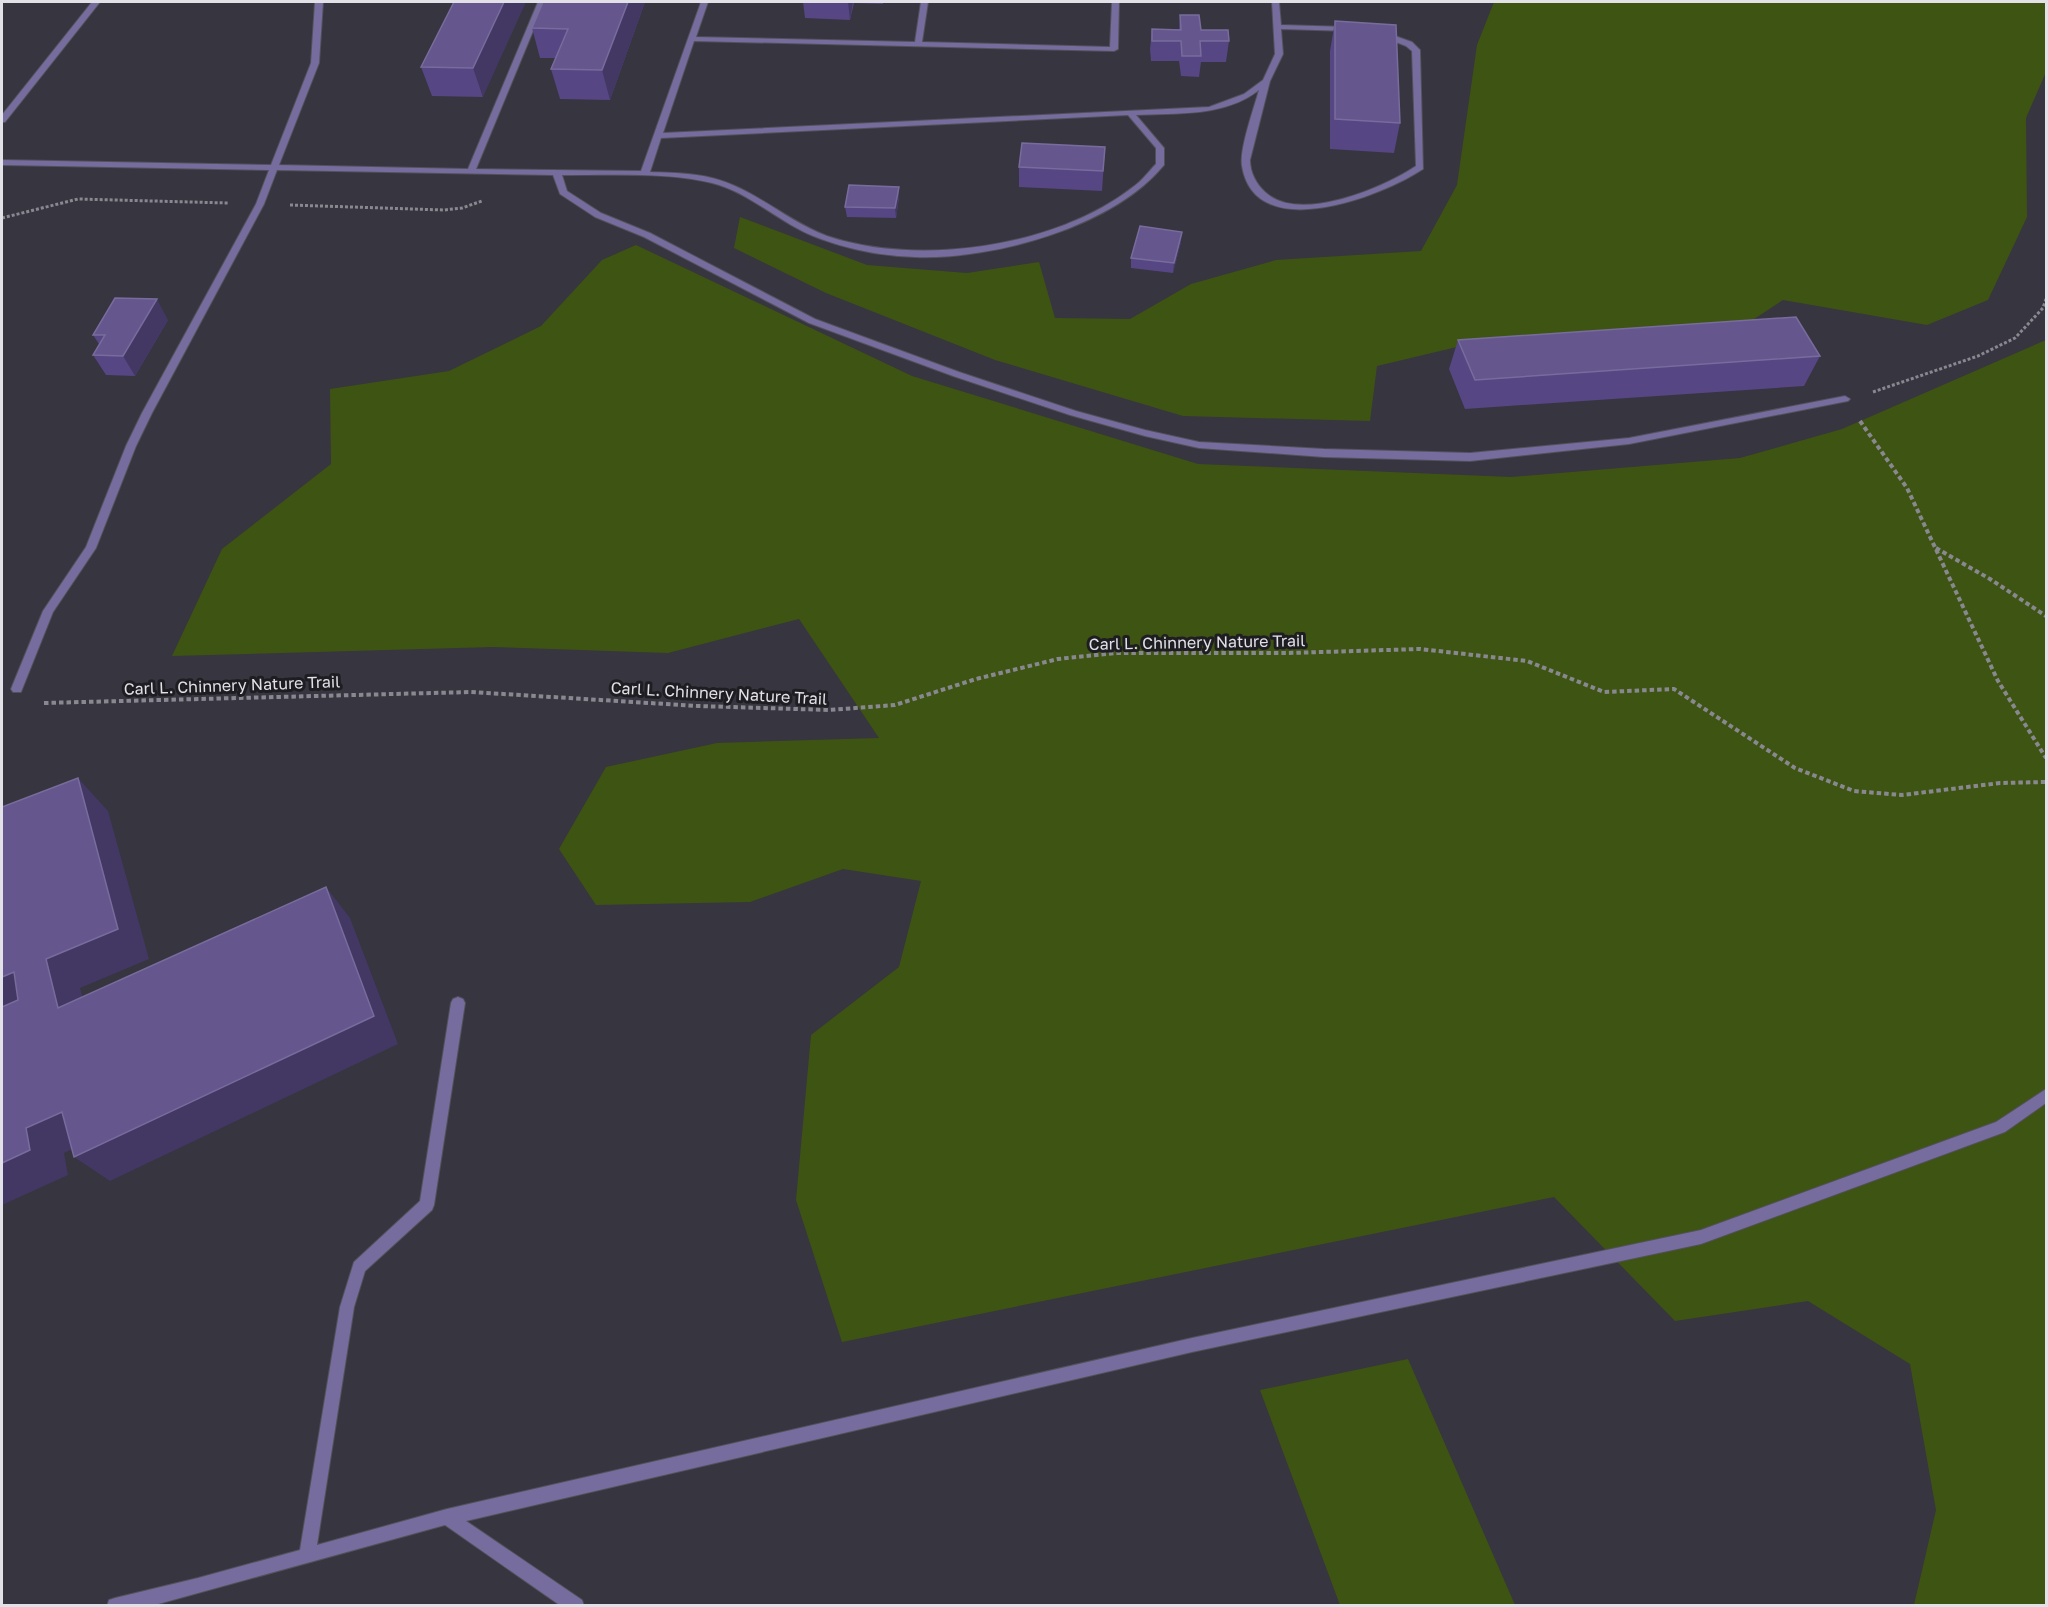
<svg xmlns="http://www.w3.org/2000/svg" width="2048" height="1607" viewBox="0 0 2048 1607" font-family="'Golos Text',sans-serif">
	<style>
		.green { fill: #3e5413 }
		.lines { fill: none; stroke-linecap: round; stroke-linejoin: round }
		.lane-casing { stroke: #52515a; stroke-width: 2 }
		.path-far1 { stroke: #898890; stroke-width: 3; stroke-dasharray: 3 2; stroke-linecap: butt }
		.path { stroke: #898890; stroke-width: 4; stroke-dasharray: 4.5 3; stroke-linecap: butt }
		.lane { fill: #766c9d; fill-rule: evenodd }
		.wall { fill: #564683 }
		.shaded-wall { fill: #433864 }
		.building { fill: #65568e; stroke: #786c9c; stroke-width: 1.5 }
		.labels { text-anchor: middle; stroke-width: 6; stroke-linejoin: round; paint-order: stroke }
		.street-label { font-size: 16px; fill: #e2e1e7; stroke: #1e1d22 }
	</style>
	<rect width="100%" height="100%" fill="#37353f"/>
	<path class="green" d="M1494,2H2046V72L2026,118L2027,217L1988,300L1927,325L1783,300L1739,329L1461,346L1377,366L1370,421L1183,416L995,360L826,293L734,248L740,217L867,265L967,273L1039,262L1055,318L1130,319L1191,284L1276,260L1421,251L1457,185L1477,45Z
		M636,245L912,376L1198,464L1511,477L1740,458L1842,429L2046,340V1605H1914L1936,1510L1910,1364L1808,1301L1675,1321L1554,1197L842,1342L796,1200L811,1035L899,967L921,881L843,869L750,902L596,905L559,849L606,767L717,743L879,738L799,619L668,653L493,647L172,656L222,549L331,464L330,389L449,371L541,326L602,260Z
		M1408,1359L1515,1605H1340L1260,1390Z"/>
	<g class="lines">
		<g class="lane-casing">
			<path id="lane" d="M92,2H100L5,122H2V115Z
				M315,2H323L319,63L279,165L468,169L538,2H545L476,169L641,171L701,2H708L696,37L915,42L921,2H928L922,42L1110,47L1112,2H1119L1118,49L1114,51L694,41L663,133L1209,107L1244,94L1263,80L1275,54L1272,2H1279L1281,25L1349,27L1353,29L1349,31L1281,29L1283,54L1270,81L1250,160C1250,172 1256,184 1265,192C1299,224 1383,188 1416,166L1412,51L1406,46L1378,35V31H1381L1412,42L1420,50L1423,169C1383,196 1255,246 1242,166C1239,150 1254,108 1259,90C1225,117 1177,113 1136,115L1164,148V165C1113,227 993,260 915,257C883,256 851,250 821,239C782,226 752,193 712,183C669,172 606,175 562,175L567,191L601,213L650,233L815,319L959,372L1076,411L1145,430L1199,442L1324,449L1470,453L1629,438L1845,396L1850,399L1848,401L1629,444L1470,461L1324,457L1199,448L1145,436L1070,415L953,376L809,323L644,237L595,217L560,194L553,175L277,170L264,204L152,413L136,446L96,548L53,612L21,692H13L11,689L43,611L86,547L126,446L142,413L256,204L269,170L2,165V160L271,165L311,63ZM1128,115L1156,148V164C1148,172 1142,181 1133,187C1057,247 918,267 827,236C794,224 767,200 735,186C708,173 678,173 650,172L661,138Z
				M458,997L463,999L465,1003L434,1205L432,1210L365,1271L354,1307L317,1545L447,1509L1192,1338L1701,1230L1996,1122L2046,1089V1103L2005,1132L1701,1244L1192,1352L466,1521L582,1600L584,1606H561L445,1525L151,1606H107L109,1600L115,1598L198,1578L300,1550L340,1307L354,1262L420,1201L451,1003L453,999Z"/>
		</g>
		<path class="path-far1" d="M290,205L444,210L462,208L482,201
			M2,218L78,199L228,203
			M1873,392L1978,356L2015,338L2043,308L2046,299"/>
		<path class="path" d="M1860,421L1907,488L1998,681L2046,758
			M1936,548L1990,579L2046,616
			M44,703L471,692L698,706L829,710L895,705L976,679L1058,659L1115,653H1289L1420,649L1527,661L1604,692L1674,689L1795,768L1854,791L1902,795L2000,783L2046,782"/>
		<use href="#lane" class="lane"/>
	</g>
	<path class="wall" d="M454,2L483,97L432,96L421,67Z
		M645,2L610,100L560,99L551,69L556,58H540L532,28Z
		M803,2H883V4L854,3L850,20L805,18Z
		M1180,15L1201,30L1229,41L1226,62H1201L1199,77L1181,76L1179,61H1151L1150,49L1152,29H1179Z
		M1335,21L1400,123L1394,153L1330,149V51Z
		M1105,147L1102,191L1019,187V167Z
		M899,187V197L896,218L847,217L845,207Z
		M1181,242L1173,273L1131,268V258Z
		M168,320L135,376L106,375L93,355L99,344L93,335Z
		M1458,340L1820,356L1804,386L1465,409L1449,369Z"/>
	<path class="shaded-wall" d="M504,2H526L483,97L473,68Z
		M628,2H645L610,100L602,70Z
		M848,2H853L850,20Z
		M899,187V197L896,218L895,208Z
		M1182,232L1181,242L1173,273L1174,263Z
		M157,299L168,320L135,376L123,356Z
		M78,778L108,811L149,959L80,988L93,1037L58,1008L46,959Z
		M326,887L350,918L398,1044L110,1181L74,1157Z
		M14,972L50,1001L2,1021V977Z
		M62,1112L98,1137L64,1153L68,1175L2,1205V1163L26,1128Z"/>
	<path class="building" d="M454,2H504L473,68L421,67Z
		M543,2H628L602,70L551,69L568,29L532,28Z
		M1180,15H1199L1201,30H1228L1229,41H1200L1201,56H1182L1181,41H1152V29L1181,30Z
		M1335,21L1396,25L1400,123L1335,119Z
		M1022,143L1105,147L1103,171L1019,167Z
		M849,185L899,187L895,208L845,207Z
		M1140,226L1182,232L1174,263L1131,258Z
		M115,298L157,299L123,356L93,355L105,335H93Z
		M1796,317L1820,356L1475,380L1458,340Z
		M78,778L118,929L46,959L58,1008L326,887L374,1016L74,1157L62,1112L26,1128L30,1150L2,1163V1007L18,1000L14,972L2,977V807Z"/>
	<g class="labels">
		<g class="street-label">
			<text transform="translate(1197 642) rotate(-1)" y="6">Carl L. Chinnery Nature Trail</text>
			<text transform="translate(232 685) rotate(-2)" y="6">Carl L. Chinnery Nature Trail</text>
			<text transform="translate(719 693) rotate(3)" y="6">Carl L. Chinnery Nature Trail</text>
		</g>
	</g>
	<rect width="2048" height="1607" fill="none" stroke="#e2e1e7" stroke-width="6"/>
</svg>
